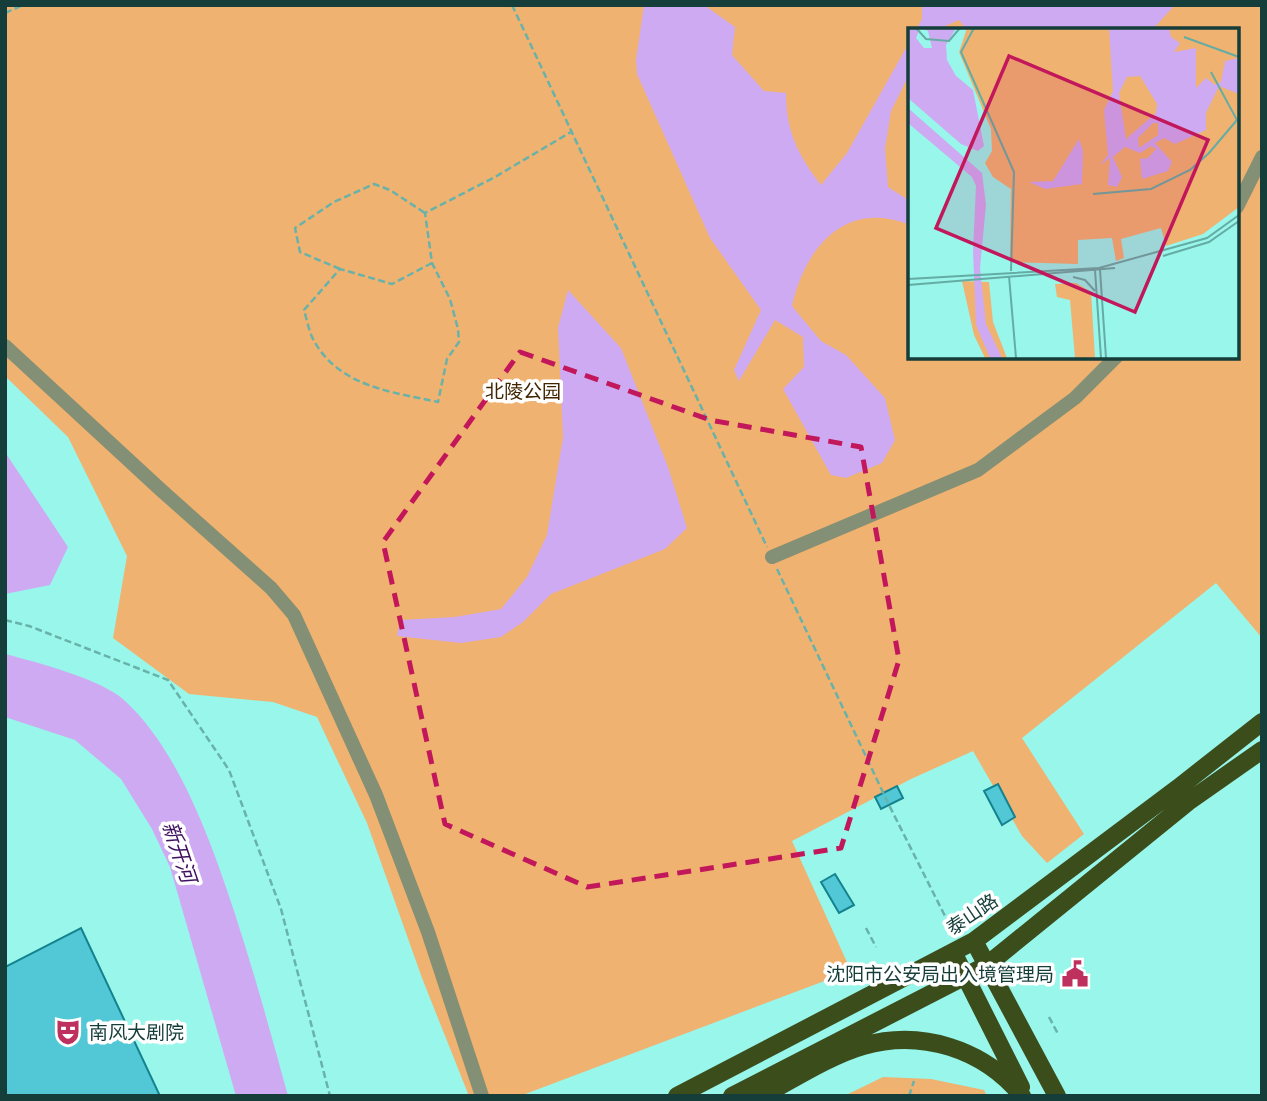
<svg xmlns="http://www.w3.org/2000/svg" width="1267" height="1101" viewBox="0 0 1267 1101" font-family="'Fira Sans','Noto Sans SC',sans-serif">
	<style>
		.green { fill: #f0b270; fill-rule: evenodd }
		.water { fill: #ceaaf2 }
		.building { fill: #52c8d7; stroke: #15828e; stroke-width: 2 }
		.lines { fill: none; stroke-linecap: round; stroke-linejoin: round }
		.path { stroke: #68b2a9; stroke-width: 2.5; stroke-dasharray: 7 3.5; stroke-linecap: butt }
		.minor { stroke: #849075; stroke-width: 14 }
		.major { stroke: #3b4d1b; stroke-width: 18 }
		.marked { fill: none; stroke: #c2185b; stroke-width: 5; stroke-dasharray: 14 9; stroke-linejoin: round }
		.labels { text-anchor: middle; stroke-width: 7; stroke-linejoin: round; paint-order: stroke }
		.park-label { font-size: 19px; fill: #412400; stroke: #fff }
		.street-label { font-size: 19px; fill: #153d39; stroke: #fff }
		.poi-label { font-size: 19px; fill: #153d39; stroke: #fff; text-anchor: end }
		.water-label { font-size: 21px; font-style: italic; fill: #3f115f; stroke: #fff }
		.inset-road { fill: none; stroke: #64aca4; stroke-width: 2 }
		.view { fill: #c2185b; fill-opacity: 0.15; stroke: #c2185b; stroke-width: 3.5 }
		.inset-edge { fill: none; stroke: #153d39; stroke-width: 3.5 }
	</style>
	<rect width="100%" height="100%" fill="#98f6eb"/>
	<path class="green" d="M5,5H1262V638L1216,583L1022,738L1084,834L1047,863L1022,836L973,751L911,779L792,841L851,971L520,1096H469L422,978L367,823L317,717L273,702L189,694L113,638L127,556L68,437L5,376ZM910,30H1237V357H910Z
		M883,1077L931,1079L984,1090L987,1096H844Z"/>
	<path class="water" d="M644,5H704L735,27L732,55L764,91L786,93C786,131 798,155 821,185L847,153L910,41V73L891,111L885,149L888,187L910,201V225C846,199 805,247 792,306L821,341L846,355L885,398L895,440L882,463L846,478L831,475L783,389L804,367L803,337L775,320L739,381L734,370L761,310L710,238L637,74L636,60Z
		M922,5H1175L1152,30H967L959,20L936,30H916L922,19Z
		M568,290L621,348L668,467L687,528L665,549L551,594L523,622L501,637L461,643L397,636L400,620L455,617L501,609L527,577L547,535L563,437L558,328Z
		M5,452L68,547L50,585L5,594Z
		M5,654C36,662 101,679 124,700C179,750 211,842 234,911C254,972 271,1034 288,1096H236L170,867L152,829L121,779L75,740L5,717Z"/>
	<path class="building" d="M998,784L1015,817L1002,825L984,791Z
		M897,786L903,798L881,809L875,797Z
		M835,874L854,905L839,913L821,882Z
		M81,928L160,1096H5V967Z"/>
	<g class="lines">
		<path class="path" d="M512,5L767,547
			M5,13L23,5
			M432,263L392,284L340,269L304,310C307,320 309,332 314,341C340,387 392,392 438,402L447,359L459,342L458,329L450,299L432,263L425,213L495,177L571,132
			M340,269L300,252L295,228L334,202L374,184L390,190L425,213
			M777,569L889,805L948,922
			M5,620L29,626L168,680L229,770L281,909L330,1096
			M866,928L876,947
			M1049,1017L1058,1034
			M909,1096L914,1081"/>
		<path class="minor" d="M1237,207L1262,157
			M5,346L161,490L271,588L294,615L376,795L428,932L482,1096
			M772,557L978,470L1075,398L1116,357"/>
		<path class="major" d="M974,941L1057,1096
			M953,952L1021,1087
			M677,1096L974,941L1178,788L1262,722
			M732,1096L987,965L1188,802L1262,750
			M762,1096C792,1080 831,1055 863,1046C921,1029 984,1049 1022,1096"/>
	</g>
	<path class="marked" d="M520,352L710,420L861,447L899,660L841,848L587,887L445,824L383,542Z"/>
	<defs>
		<g id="civic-bare" transform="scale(2.1)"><path d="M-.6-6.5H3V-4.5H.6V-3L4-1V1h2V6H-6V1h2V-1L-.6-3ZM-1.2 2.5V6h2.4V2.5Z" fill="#be305d" stroke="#fff" stroke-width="2.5" paint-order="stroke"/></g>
		<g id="theatre-bare" transform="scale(2.1)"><path d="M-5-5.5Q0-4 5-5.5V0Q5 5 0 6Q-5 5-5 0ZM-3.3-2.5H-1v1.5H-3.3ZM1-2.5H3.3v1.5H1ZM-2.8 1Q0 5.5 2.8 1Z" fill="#be305d" stroke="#fff" stroke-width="2.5" paint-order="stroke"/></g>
	</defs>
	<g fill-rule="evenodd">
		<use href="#civic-bare" x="1075" y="974"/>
		<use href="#theatre-bare" x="68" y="1032"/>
	</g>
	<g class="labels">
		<g class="park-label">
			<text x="523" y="398">北陵公园</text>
		</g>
		<g class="street-label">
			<text transform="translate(972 914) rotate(-34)" y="7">泰山路</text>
		</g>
		<g class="poi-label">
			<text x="1054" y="981">沈阳市公安局出入境管理局</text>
			<text x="89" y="1039" text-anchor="start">南风大剧院</text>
		</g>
		<g class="water-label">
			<text transform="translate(179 852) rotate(71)" y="7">新开河</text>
		</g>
	</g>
	<g transform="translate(908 28)">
		<rect width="331" height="331" fill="#98f6eb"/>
		<path d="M59,0H331V179L295,206L258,218L253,200L213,211L216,230L208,233L204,210L170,212V236L102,234L103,161L85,149L77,135L84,123L83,101L51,24ZM54,253L81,254L85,294L99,330H77L66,307ZM168,255L183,264L187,330H167L162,272L149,269L147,256Z" fill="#f0b270"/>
		<path d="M0,0H12L8,10L16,20H24L20,3L13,0H48L38,17L39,32L48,48L65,62L76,118L70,123L53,116L0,70ZM201,0H261L263,9L272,15L266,24L288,20V60L298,50L307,57L313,54L317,33L331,30V66L311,58L298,85V102L267,116L256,110L247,115L264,134L260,143L234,151L232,131L240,130L248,121L243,118L232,125L217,119L205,129L214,149L209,159L200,157L202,130L192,137L200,127L196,82L205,63ZM232,48L249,76L248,85L218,111L211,65L219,49ZM245,95H250V107L231,120L230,110ZM0,80L74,145L78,177L72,240L78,296L94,330H82L68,297L65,223L68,158L64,149L0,95ZM171,111L175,123L174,156L137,161L121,154L145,153Z" fill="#ceaaf2" fill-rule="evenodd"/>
		<path class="inset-road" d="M8,0L18,11L41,13L52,0M66,0L53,24L106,144L103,243M276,9L331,29M185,166L243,161L282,142L301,125L329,92L303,44M255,228L301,214L331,193M187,242L193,330M192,242L198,330M101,248L108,330M165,249L177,252L187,263M0,251L191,240L299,210L331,187M0,257L207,240"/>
		<path class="view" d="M101,28L300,112L227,284L28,200Z"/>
		<rect width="331" height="331" class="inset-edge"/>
	</g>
	<rect width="1267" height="1101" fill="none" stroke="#153d39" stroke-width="14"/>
</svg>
